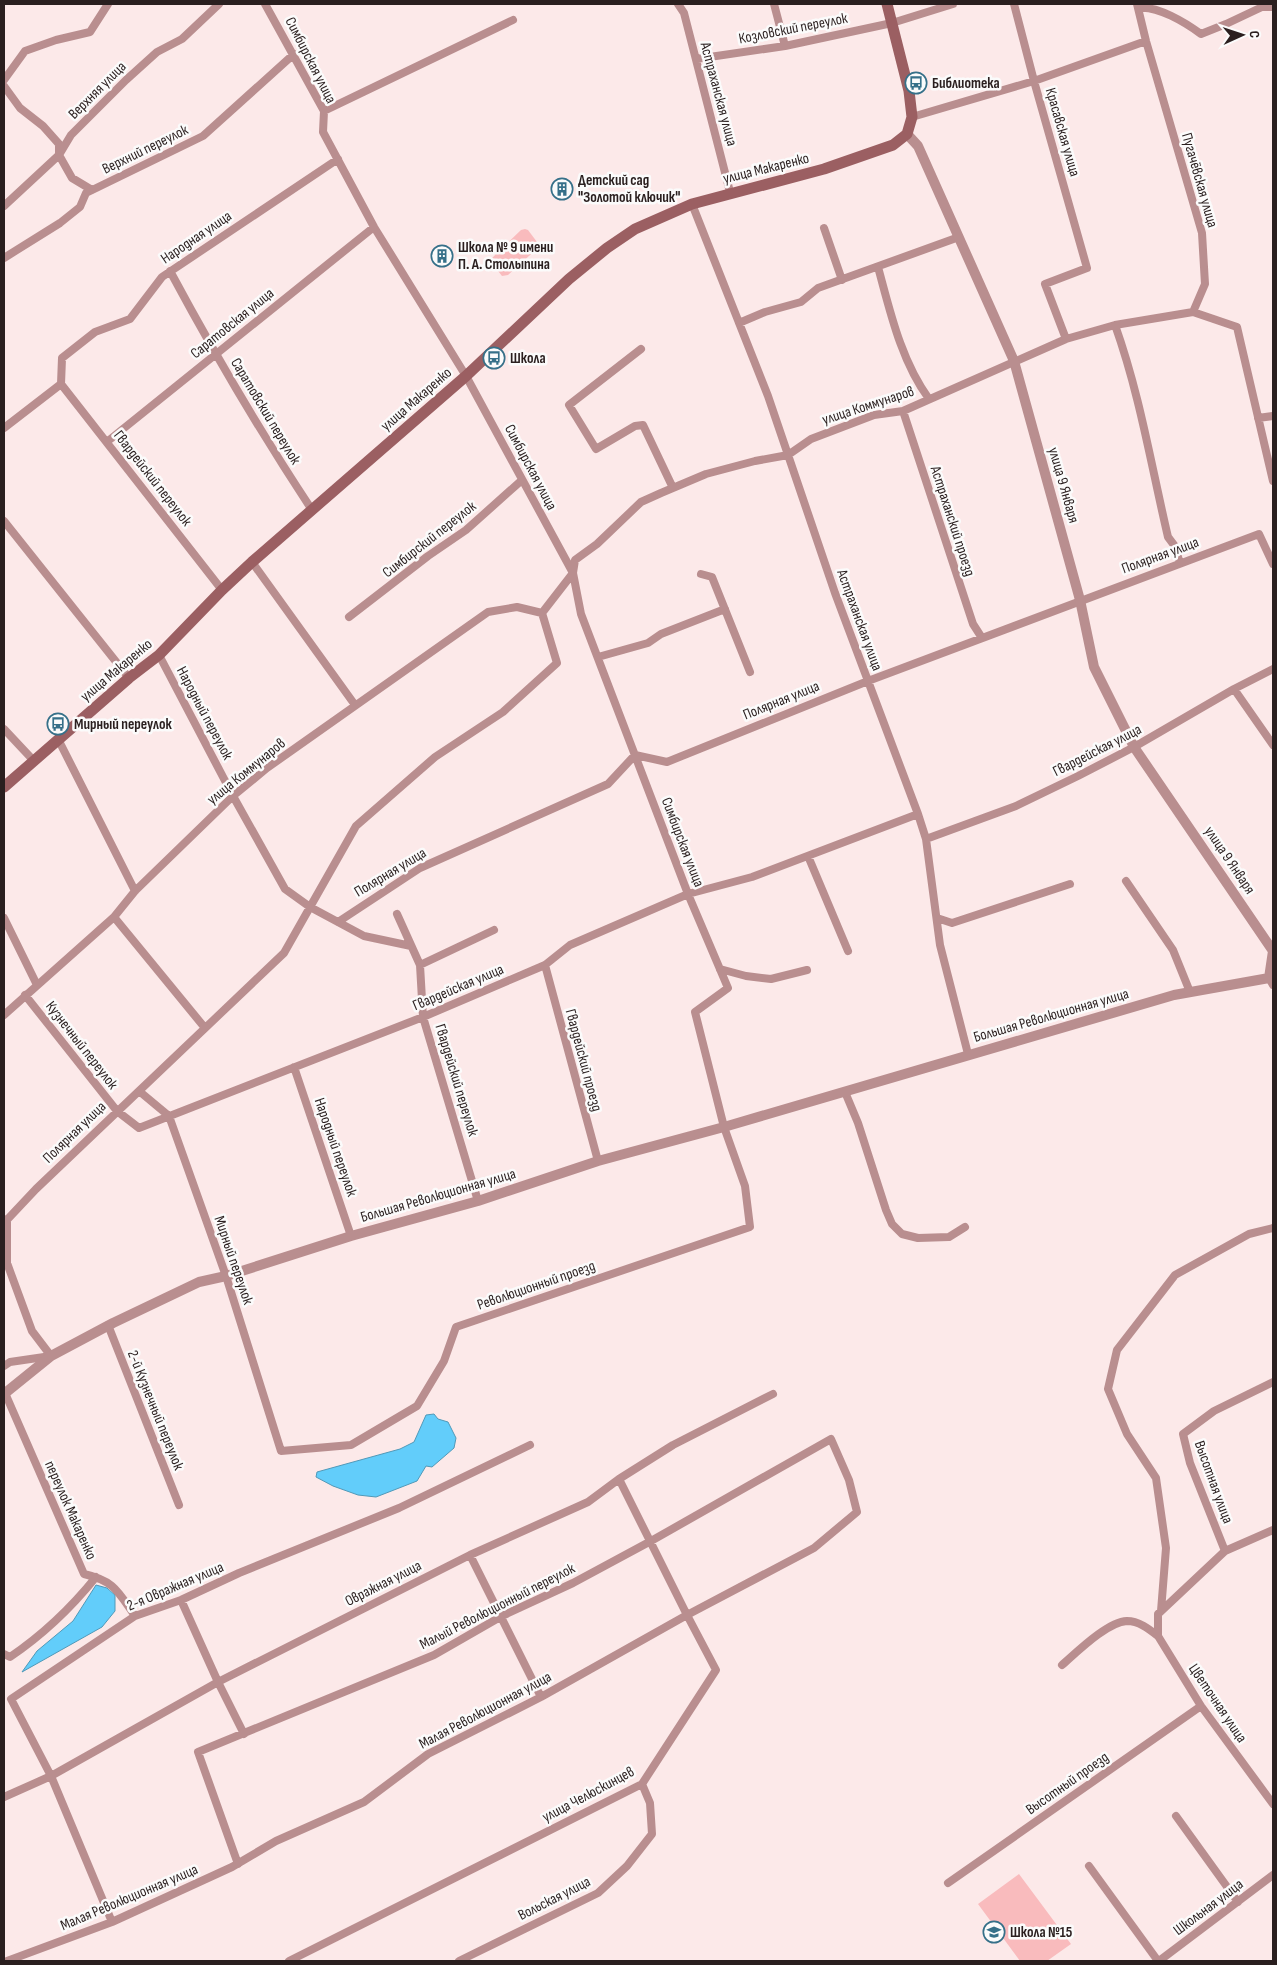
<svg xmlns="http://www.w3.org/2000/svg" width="1277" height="1965" viewBox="0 0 1277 1965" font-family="'Sofia Sans Condensed',sans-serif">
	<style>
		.green { fill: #f9bbbd }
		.water { fill: #62cdfa; stroke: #5199b8 }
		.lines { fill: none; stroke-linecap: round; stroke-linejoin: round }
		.minor { stroke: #b98e8f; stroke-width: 8 }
		.tertiary { stroke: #b98e8f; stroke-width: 10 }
		.secondary { stroke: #9b5f62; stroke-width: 11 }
		.labels { text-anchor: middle; stroke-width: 5; stroke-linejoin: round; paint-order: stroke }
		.street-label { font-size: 15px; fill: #2a1f1f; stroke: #fbfbfb }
		.poi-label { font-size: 15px; font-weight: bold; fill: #2a1f1f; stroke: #fbfbfb; text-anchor: start }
	</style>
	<rect width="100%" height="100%" fill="#fce9e9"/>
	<path class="green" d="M525,229L528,230L540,246L508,275L502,276L491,262V259L521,230Z
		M1019,1874L1071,1944L1047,1961H1020L978,1904Z"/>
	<path class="water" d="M434,1414L438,1419L448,1422L456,1438L454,1448L432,1467L426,1466L417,1481L376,1497L358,1495L333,1486L316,1477L317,1472L400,1449L414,1442L426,1415Z
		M96,1585L107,1588L115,1595V1611L102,1627L22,1672L37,1651L73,1621Z"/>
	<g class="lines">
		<path class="minor" d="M678,4L684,13L730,192
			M774,4L785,46
			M1014,4L1034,81L1087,268L1045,284L1066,339
			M1137,4L1146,41L1202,233L1205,284L1193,312
			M1138,8C1157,5 1186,23 1201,34L1226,24L1262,7H1273
			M696,59L785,46L892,23L953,4
			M4,80L25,51L56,40L90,32L108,4
			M4,86L20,108L43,126L59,144V155L72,178L92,190
			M324,111L513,20
			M912,117L1034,81L1146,41
			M692,204L768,396L835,593L918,814L926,839L940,945L968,1054
			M4,206L59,155L71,135L126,80L157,52L182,39L219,4
			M824,228L842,280
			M4,258L60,223L80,207L86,193L203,136L294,54
			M878,267C890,311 901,361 929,399
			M170,271C214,353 261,433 312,510
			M739,323L765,312L801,302L818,288L959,237
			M1115,325C1140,395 1151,465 1168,537L1174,545L1180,563
			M641,349L569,405L596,449L635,426L643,425L673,488
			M61,384L222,590
			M903,411L973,624L982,638
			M1258,418L1273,416
			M4,428L61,384L62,358L95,332L130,319L162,277L338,159
			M108,441L374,227
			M4,521L129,678
			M252,562L355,705
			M701,574L712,577L750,672
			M349,617L428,556L466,530L522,480
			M159,655L233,796L285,889L310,907L364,936L411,946
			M598,657L648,643L661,634L725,609
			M1234,689L1273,745
			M4,729L34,761
			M58,739L135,891
			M926,839L1016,806L1078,776L1134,747L1234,689L1273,669
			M808,856L848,951
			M1126,881L1173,950L1190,992
			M397,914L420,965L423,1017L478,1201
			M114,917L205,1028
			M4,918L37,985
			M937,918L952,923L1070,884
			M338,922L420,868L608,784L635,755L667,762L868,681L1259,534L1273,564
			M420,965L494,930
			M545,965L598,1161
			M720,969L746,976L771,979L807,970
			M1269,978L1273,985
			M25,995L117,1111L139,1128L423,1017L545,965L570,945L688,894L752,877L918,814
			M4,1015L114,917L135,891L233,796L267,768L488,612L517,607L542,613L573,573L575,560L597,544L641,502L661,493L706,474L755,461L788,455L811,439L874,415L903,411L1066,339L1115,325L1193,312L1237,327L1273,481
			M294,1067L351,1236
			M139,1091L169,1116L226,1276L281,1451L351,1445L417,1406L444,1361L456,1327L750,1227L745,1186L724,1127L695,1012L728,988L688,894L581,614L573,573L466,376L374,227L323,132L324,111L265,4
			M845,1092L858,1123L886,1210L892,1224L902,1234L918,1238L949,1237L965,1227
			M4,1223L36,1189L284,953L356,826L435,757L503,712L557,663L542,613
			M108,1325L179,1505
			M4,1366L10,1362L51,1356L32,1331L7,1263V1219
			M5,1393L84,1574C115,1581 118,1592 135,1616
			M1273,1530L1225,1551L1158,1614V1636L1201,1706L1273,1804
			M1225,1551L1190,1463L1183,1434L1214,1411L1273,1382
			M470,1555L541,1697
			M181,1600L218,1682L244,1734
			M1161,1611L1166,1548L1156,1478L1127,1434L1108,1389L1117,1350L1175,1275L1249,1234L1273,1228
			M4,1654L10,1657C44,1634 71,1608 96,1577
			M1062,1665C1077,1652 1107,1622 1127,1621C1139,1621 1149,1629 1158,1636
			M4,1797L51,1776L218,1682L470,1555L588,1502L619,1479L673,1445L773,1394
			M1176,1816L1238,1902
			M1089,1866L1158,1961
			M948,1883L1201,1706
			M112,1922L51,1776L11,1699L135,1616L181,1600L239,1573L399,1508L530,1445
			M7,1961L112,1922L232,1867L276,1841L364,1802L428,1754L541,1697L687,1615L814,1548L857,1512L849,1480L831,1439L651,1541L573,1583L502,1616L434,1655L198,1752L238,1864
			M289,1961L642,1784L716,1670L687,1615L619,1479
			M459,1961L598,1893L627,1866L652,1834L650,1803L642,1784
			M1159,1961L1273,1875"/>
		<path class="tertiary" d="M4,1394L51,1356L113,1323L199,1282L226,1276L351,1236L478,1201L598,1161L724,1127L1174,995L1269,978L1273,951L1134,747L1094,667L1080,600L1014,361L918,146L907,134"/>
		<path class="secondary" d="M4,787L129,678L159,655L222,590L252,562L466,376L569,279L607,248L635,229L692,204L824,169L893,145L907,134L912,117L909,91L887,4"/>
	</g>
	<defs>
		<g id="bus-ring" transform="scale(1.125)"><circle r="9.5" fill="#fbfbfb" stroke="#367089" stroke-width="1.5"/><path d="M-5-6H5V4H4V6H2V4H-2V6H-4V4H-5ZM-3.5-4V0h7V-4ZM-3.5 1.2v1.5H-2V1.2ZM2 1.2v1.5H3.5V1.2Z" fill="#367089"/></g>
		<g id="building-ring" transform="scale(1.125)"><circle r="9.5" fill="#fbfbfb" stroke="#367089" stroke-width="1.5"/><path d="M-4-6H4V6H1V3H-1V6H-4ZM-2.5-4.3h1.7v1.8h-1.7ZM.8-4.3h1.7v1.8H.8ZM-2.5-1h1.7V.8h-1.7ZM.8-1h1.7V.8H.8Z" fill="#367089"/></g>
		<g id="school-ring" transform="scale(1.125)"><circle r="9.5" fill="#fbfbfb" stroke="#367089" stroke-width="1.5"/><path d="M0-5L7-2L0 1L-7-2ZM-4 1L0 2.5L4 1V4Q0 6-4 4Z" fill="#367089"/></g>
	</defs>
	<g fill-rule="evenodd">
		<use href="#bus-ring" x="916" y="83"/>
		<use href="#building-ring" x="562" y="189"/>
		<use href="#building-ring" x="442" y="256"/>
		<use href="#bus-ring" x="494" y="358"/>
		<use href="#bus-ring" x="58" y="724"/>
		<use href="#school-ring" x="994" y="1932"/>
	</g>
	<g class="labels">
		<g class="street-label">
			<text transform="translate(793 28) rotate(-11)" y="5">Козловский переулок</text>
			<text transform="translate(311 60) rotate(63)" y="5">Симбирская улица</text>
			<text transform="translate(97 90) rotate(-45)" y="5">Верхняя улица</text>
			<text transform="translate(719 94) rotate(75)" y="5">Астраханская улица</text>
			<text transform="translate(1063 132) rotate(74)" y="5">Красавская улица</text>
			<text transform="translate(145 149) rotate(-26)" y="5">Верхний переулок</text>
			<text transform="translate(766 168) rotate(-14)" y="5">улица Макаренко</text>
			<text transform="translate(1200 180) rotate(74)" y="5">Пугачёвская улица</text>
			<text transform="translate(196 237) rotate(-34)" y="5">Народная улица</text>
			<text transform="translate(232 323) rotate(-39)" y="5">Саратовская улица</text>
			<text transform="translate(416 399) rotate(-41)" y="5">улица Макаренко</text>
			<text transform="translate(868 405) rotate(-18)" y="5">улица Коммунаров</text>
			<text transform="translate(266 411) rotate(59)" y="5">Саратовский переулок</text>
			<text transform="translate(531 467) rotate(62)" y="5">Симбирская улица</text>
			<text transform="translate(153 478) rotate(52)" y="5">Гвардейский переулок</text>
			<text transform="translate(1064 485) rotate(74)" y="5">улица 9 Января</text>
			<text transform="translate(953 521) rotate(72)" y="5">Астраханский проезд</text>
			<text transform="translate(429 539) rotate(-38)" y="5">Симбирский переулок</text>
			<text transform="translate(1160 555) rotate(-20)" y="5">Полярная улица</text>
			<text transform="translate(860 620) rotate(70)" y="5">Астраханская улица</text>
			<text transform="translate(116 670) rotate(-40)" y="5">улица Макаренко</text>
			<text transform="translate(781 700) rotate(-22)" y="5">Полярная улица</text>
			<text transform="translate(205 713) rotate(62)" y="5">Народный переулок</text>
			<text transform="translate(1097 750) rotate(-27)" y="5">Гвардейская улица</text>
			<text transform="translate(246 771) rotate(-39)" y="5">улица Коммунаров</text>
			<text transform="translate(683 842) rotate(69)" y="5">Симбирская улица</text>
			<text transform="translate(1230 860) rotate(56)" y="5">улица 9 Января</text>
			<text transform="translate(390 872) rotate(-31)" y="5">Полярная улица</text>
			<text transform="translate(458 987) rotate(-23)" y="5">Гвардейская улица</text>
			<text transform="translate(1051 1015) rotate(-16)" y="5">Большая Революционная улица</text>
			<text transform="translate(82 1045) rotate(52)" y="5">Кузнечный переулок</text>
			<text transform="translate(584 1060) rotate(75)" y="5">Гвардейский проезд</text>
			<text transform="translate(457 1080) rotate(73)" y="5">Гвардейский переулок</text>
			<text transform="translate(74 1132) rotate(-44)" y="5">Полярная улица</text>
			<text transform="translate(336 1147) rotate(71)" y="5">Народный переулок</text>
			<text transform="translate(438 1195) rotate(-16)" y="5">Большая Революционная улица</text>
			<text transform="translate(234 1260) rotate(71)" y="5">Мирный переулок</text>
			<text transform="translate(536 1285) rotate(-19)" y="5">Революционный проезд</text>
			<text transform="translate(156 1410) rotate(68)" y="5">2-й Кузнечный переулок</text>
			<text transform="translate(1214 1482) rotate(70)" y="5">Высотная улица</text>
			<text transform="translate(71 1510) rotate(66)" y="5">переулок Макаренко</text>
			<text transform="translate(383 1583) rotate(-27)" y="5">Овражная улица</text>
			<text transform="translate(175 1586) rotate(-23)" y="5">2-я Овражная улица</text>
			<text transform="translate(497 1606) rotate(-27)" y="5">Малый Революционный переулок</text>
			<text transform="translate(1218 1703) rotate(56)" y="5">Цветочная улица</text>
			<text transform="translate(485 1710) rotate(-28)" y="5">Малая Революционная улица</text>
			<text transform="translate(1067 1783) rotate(-35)" y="5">Высотный проезд</text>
			<text transform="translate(588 1794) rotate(-28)" y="5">улица Челюскинцев</text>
			<text transform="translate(129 1897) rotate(-23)" y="5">Малая Революционная улица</text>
			<text transform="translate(554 1898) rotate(-27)" y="5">Вольская улица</text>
			<text transform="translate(1208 1907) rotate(-37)" y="5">Школьная улица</text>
		</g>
		<g class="poi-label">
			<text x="932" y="88">Библиотека</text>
			<text x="578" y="185">Детский сад<tspan x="578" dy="17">"Золотой ключик"</tspan></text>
			<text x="458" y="252">Школа № 9 имени<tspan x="458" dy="17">П. А. Столыпина</tspan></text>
			<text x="510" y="363">Школа</text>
			<text x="74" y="729">Мирный переулок</text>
			<text x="1010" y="1937">Школа №15</text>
		</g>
	</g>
	<rect width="1277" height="1965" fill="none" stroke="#2a1f1f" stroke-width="10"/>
	<g transform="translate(1242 35) rotate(87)" stroke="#fbfbfb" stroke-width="4" paint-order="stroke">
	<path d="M0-4L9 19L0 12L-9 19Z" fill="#2a1f1f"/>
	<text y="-8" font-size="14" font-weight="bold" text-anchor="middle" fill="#2a1f1f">С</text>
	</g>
</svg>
